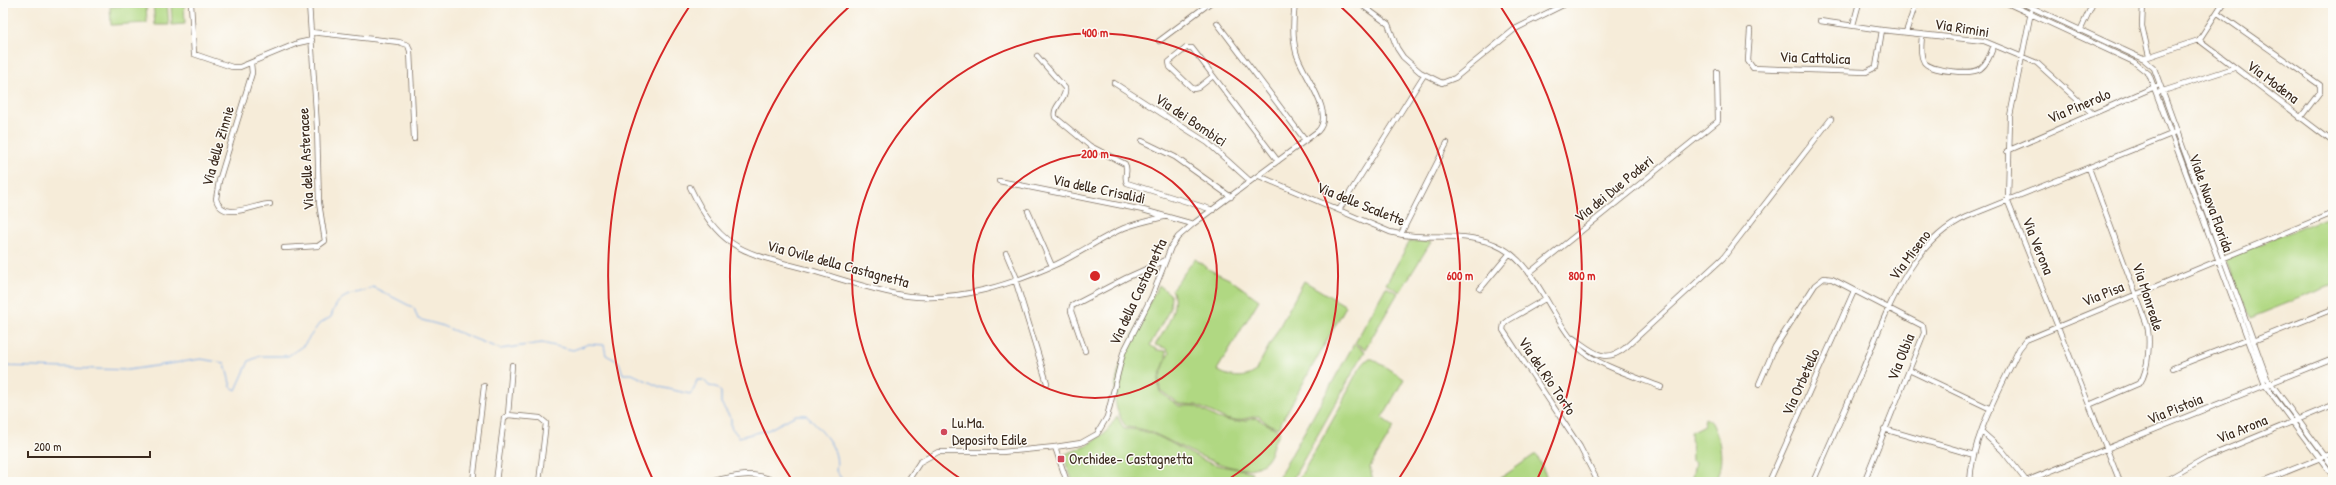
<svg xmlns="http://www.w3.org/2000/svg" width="2336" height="485" viewBox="0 0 2336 485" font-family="'Patrick Hand',sans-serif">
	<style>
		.green { fill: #b0d882; stroke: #768150 }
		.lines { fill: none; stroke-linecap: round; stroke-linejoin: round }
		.stream { stroke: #7fade9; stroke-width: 1 }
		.minor-casing { stroke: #7c6e5f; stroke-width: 6 }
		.minor { stroke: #fff; stroke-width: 4.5 }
		.ring { fill: none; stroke: #d62828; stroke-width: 2 }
		.poi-dot { fill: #d1495b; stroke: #fdfcf7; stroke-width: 1.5 }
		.labels { text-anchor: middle; stroke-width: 3; stroke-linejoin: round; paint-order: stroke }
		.street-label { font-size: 15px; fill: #3b2a1e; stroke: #fdfcf7 }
		.poi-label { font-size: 15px; fill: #3b2a1e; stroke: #fdfcf7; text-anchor: start }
		.centre { fill: #d62828; stroke: #fdfcf7; stroke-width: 2 }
		.ring-label { font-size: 12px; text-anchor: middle; font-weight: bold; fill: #d62828; stroke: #fdfcf7; stroke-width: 3; stroke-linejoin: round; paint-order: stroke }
	</style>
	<rect width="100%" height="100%" fill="#fdfcf7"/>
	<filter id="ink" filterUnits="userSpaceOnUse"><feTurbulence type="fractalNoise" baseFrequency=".025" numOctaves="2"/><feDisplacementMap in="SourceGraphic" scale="8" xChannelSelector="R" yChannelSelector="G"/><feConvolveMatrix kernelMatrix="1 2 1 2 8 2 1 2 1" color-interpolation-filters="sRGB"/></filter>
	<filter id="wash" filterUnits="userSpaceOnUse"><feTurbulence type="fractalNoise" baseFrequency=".012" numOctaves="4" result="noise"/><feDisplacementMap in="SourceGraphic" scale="16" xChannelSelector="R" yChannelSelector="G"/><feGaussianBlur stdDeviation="0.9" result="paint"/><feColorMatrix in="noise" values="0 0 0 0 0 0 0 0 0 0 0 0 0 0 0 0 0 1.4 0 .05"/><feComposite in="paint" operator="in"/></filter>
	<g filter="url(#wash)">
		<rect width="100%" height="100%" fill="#f6ecd9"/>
		<path class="green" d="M153,3H167L169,25H155Z
			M171,3H184L185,24L172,25Z
			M146,4L147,23L111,25L110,7Z
			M2333,215V285L2250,318L2226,258Z
			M1410,241L1431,242L1400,292L1386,284Z
			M1195,259L1210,270L1231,280L1259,300L1217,370C1227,377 1244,380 1255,372L1304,281L1346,306L1278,428L1268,424L1258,416L1234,421L1226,419L1196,405L1179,404L1160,390L1159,379L1169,352L1165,348L1155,345C1166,329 1180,307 1172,289Z
			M1159,285L1171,295L1170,309L1150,345L1157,350L1166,351C1168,367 1154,373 1160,392L1179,406H1195L1217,418L1235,422L1257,418C1264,424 1273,426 1280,432C1279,436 1276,438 1274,442C1271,451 1270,459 1261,465C1237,481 1176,443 1153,433C1144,429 1135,428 1126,427C1120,418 1116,410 1115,399C1111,369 1145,312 1159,285Z
			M1386,287L1398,293L1365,349L1355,343Z
			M1354,344L1365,351L1291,482H1276Z
			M1368,359H1373L1404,379L1382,418L1394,427L1370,467L1373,482H1297C1312,457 1326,432 1340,407C1348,391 1355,371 1368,359Z
			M1117,416L1124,429C1156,427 1183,454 1213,464C1225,468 1239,468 1252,472L1249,482H1073L1063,455L1087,446L1107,431Z
			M1705,418L1711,421C1721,440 1725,462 1715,482H1691L1695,463L1692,461L1691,432L1703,426Z
			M1534,455H1537C1542,465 1544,474 1550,482H1495Z"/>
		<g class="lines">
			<path class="stream" d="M3,366L128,370L201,359L225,363L231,387L236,390L249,361L260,356H288L304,345L319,324L331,317C339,291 351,297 373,287L414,308L418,319L440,325L500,349L542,343L573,350L589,344L604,345L606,355L619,362L623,374H632L660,387L690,394L694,389L697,380H704L709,386L716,387L721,392V403L731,419V427L739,437L768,430L796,415H806C821,431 841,447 836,471L844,482C855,478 862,475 872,482"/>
		</g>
	</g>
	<g filter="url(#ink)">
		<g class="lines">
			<g class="minor-casing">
				<path id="minor" d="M191,3L194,54L232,67H240L298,43L312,40
					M1359,3L1388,24L1397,48L1403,57L1420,72L1442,83L1455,78L1515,29L1567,3
					M2007,3L2134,62L2149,74L2265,385L2333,476
					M2022,3L2143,59L2154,68L2267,378L2333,467
					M2143,3L2142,26L2149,56
					M2031,12L2010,116L2008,202L2120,482
					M2218,13L2320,85V92L2300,118
					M1820,21L1882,30L1984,41L2037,63L2093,114
					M1217,23L1305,140
					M1853,25L1859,3
					M1750,30L1748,61L1753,68L1866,72L1876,67L1882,30
					M2080,31L2093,3
					M311,32L399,42L408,45L410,51L414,139
					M1906,32L1916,3
					M1922,34C1922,42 1919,54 1924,62C1930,71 1971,75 1980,69C1988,63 1991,53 1994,45
					M2199,40L2333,142
					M1159,41L1210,3
					M1037,56L1065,88C1067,99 1052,106 1055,117L1090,146L1125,164C1129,171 1123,176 1127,183L1213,210
					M2142,59L2199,40L2223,3
					M251,63L252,73L219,181L216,199C223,223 254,204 270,204
					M1213,76L1198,88L1193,89L1170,67L1169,62L1186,48H1192L1278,161
					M1114,83L1208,143L1250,181
					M2160,92L2234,68
					M1142,141L1175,157L1231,197
					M2007,151L2157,86
					M2089,168L2146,322C2151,336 2149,370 2140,383L2089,405
					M1259,176L1390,232C1428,243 1465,228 1502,248C1537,267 1552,320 1579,348C1594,364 1639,378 1661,387
					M999,181L1143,210L1193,224
					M690,187C720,250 742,252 806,269C839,278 874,291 908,296C959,302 1012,284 1057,264C1080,253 1101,238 1124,228C1137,223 1151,220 1164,217
					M1339,210L1424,75
					M1028,211L1052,266
					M1401,234L1447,143
					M284,248L318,246L325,241L319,203L317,127L309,3
					M1006,253L1017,279
					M1529,273L1718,121L1717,72
					M1015,279L1047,383
					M1480,289L1510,253
					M1545,299L1509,320L1504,324L1503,330L1580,447L1598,482
					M1573,338C1592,351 1604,365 1625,348L1723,258L1831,119
					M2253,341L2333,309
					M1085,351L1071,311L1072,306L1126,278L1166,260
					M2173,368L2247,339
					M1909,370L1991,409
					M1759,384L1775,347L1815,285L1824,278L1832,279L1923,326L1924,333L1864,482
					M508,415L512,365
					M1884,429L1974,455
					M1982,432L2002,450L2027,482
					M1055,447L1067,482
					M2026,481L2333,358
					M473,482L484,386
					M496,482L504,418L508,415L540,418L546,423L539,482
					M710,482C733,476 754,470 776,482
					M907,482L920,462L938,452H1002L1055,447L1081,443L1097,434L1107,417L1123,353L1152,296L1171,247L1178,237L1193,224L1318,131C1336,112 1301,73 1296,52C1292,36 1293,19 1295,3
					M1769,482L1854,291
					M1813,482C1829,446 1845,409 1861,373C1885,318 1907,244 1966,217L2174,133
					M1970,482C1972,436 2000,390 2019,349L2026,340L2333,213
					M2163,482L2205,458L2333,405
					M2261,482L2333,453"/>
			</g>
			<use href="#minor" class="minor"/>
		</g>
	</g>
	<g class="ring">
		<circle cx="1095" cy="276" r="122"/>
		<path d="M964 481A243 243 0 1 1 1226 481"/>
		<path d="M792 480A365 365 0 0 1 851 5M1339 5A365 365 0 0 1 1398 480"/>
		<path d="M654 482A487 487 0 0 1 691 4M1499 4A487 487 0 0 1 1536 482"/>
	</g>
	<g class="poi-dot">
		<circle cx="944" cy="432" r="4"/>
		<rect x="1057" y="455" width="8" height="8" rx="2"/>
	</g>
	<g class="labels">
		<g class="street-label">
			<text transform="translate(1962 28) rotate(9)" y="5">Via Rimini</text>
			<text transform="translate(1815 58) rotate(2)" y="5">Via Cattolica</text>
			<text transform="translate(2273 82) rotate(37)" y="5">Via Modena</text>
			<text transform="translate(2079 106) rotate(-23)" y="5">Via Pinerolo</text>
			<text transform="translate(1191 120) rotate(34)" y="5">Via dei Bombici</text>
			<text transform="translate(218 146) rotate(-74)" y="5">Via delle Zinnie</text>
			<text transform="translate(306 159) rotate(-93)" y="5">Via delle Asteracee</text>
			<text transform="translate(1099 189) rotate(12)" y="5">Via delle Crisalidi</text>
			<text transform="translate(1614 189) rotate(-39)" y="5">Via dei Due Poderi</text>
			<text transform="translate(2211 203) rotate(70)" y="5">Viale Nuova Florida</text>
			<text transform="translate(1361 204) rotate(22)" y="5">Via delle Scalette</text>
			<text transform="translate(2038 246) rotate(68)" y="5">Via Verona</text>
			<text transform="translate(1910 255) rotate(-53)" y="5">Via Miseno</text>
			<text transform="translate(838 264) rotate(15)" y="5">Via Ovile della Castagnetta</text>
			<text transform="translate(1138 292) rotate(-65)" y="5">Via della Castagnetta</text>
			<text transform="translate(2103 294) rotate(-22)" y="5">Via Pisa</text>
			<text transform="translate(2148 297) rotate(72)" y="5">Via Monreale</text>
			<text transform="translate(1901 357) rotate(-68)" y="5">Via Olbia</text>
			<text transform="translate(1547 376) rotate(56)" y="5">Via del Rio Torto</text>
			<text transform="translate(1801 382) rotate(-66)" y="5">Via Orbetello</text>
			<text transform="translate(2175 409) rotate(-22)" y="5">Via Pistoia</text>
			<text transform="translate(2242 429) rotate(-22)" y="5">Via Arona</text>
		</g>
		<g class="poi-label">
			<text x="952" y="428">Lu.Ma.<tspan x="952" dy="17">Deposito Edile</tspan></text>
			<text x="1069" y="464">Orchidee- Castagnetta</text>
		</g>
	</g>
	<circle cx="1095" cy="276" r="6" class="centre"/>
	<g class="ring-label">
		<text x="1095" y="37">400 m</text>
		<text x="1095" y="158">200 m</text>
		<text x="1460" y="280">600 m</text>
		<text x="1582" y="280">800 m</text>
	</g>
	<rect width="2336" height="485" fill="none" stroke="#fdfcf7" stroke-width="16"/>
	<path d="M28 451v6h122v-6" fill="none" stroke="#3b2a1e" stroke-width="2"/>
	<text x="34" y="451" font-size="12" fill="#3b2a1e" stroke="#fdfcf7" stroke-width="3" paint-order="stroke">200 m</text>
</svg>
